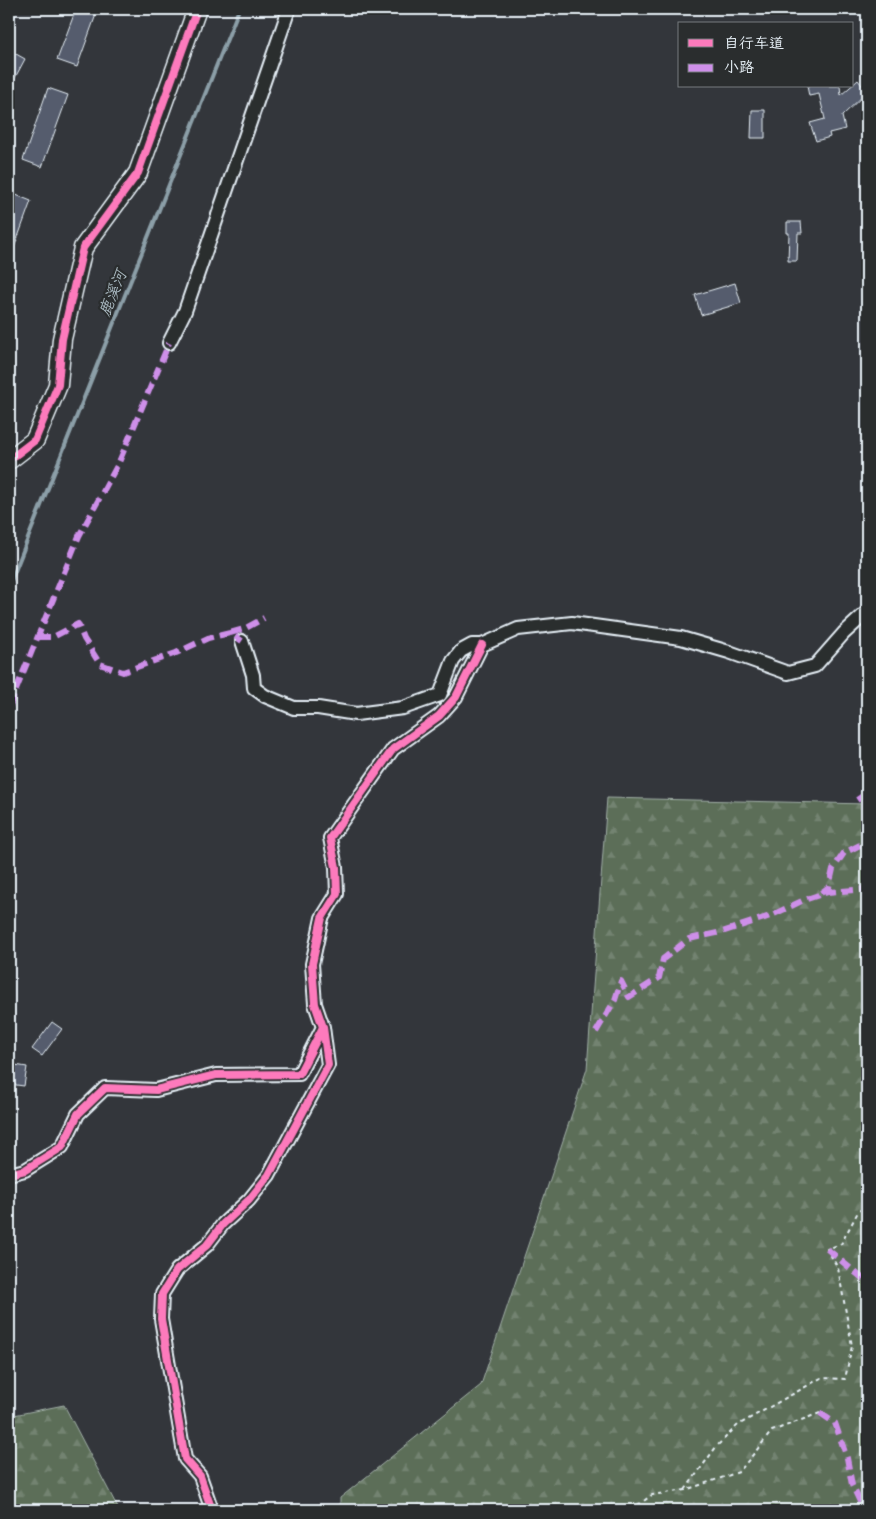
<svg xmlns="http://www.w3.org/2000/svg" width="876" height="1519" viewBox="0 0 876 1519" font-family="'Comic Neue','LXGW WenKai TC',sans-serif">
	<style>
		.forest { fill: url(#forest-firs); stroke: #a2b0a8 }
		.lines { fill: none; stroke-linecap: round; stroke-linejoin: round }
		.stream { stroke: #8c9fa8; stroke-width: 4 }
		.building { fill: #555c6d; stroke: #e8f1f8 }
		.street-casing { stroke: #e8f1f8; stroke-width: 16 }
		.secondary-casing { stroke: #e8f1f8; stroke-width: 21 }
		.path { stroke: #e8f1f8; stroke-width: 2; stroke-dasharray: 4 4; stroke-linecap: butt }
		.street { stroke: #2a2d2e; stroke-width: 12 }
		.secondary { stroke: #2a2d2e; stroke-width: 18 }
		.quiet { stroke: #ce8fe9; stroke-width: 6; stroke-dasharray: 12 6; stroke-linecap: butt }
		.cycleway-casing { stroke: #2a2d2e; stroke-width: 11 }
		.cycleway { stroke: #fd7abc; stroke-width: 8 }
		.labels { text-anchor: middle; stroke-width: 4.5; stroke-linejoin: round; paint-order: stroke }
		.water-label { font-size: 16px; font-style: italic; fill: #abbbc3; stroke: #2a2d2e }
	</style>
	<defs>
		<pattern id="forest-firs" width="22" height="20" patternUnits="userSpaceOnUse" patternTransform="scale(1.25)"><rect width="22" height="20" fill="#5c6e58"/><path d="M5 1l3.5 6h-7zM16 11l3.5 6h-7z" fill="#738371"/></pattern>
	</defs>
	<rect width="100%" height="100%" fill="#33363b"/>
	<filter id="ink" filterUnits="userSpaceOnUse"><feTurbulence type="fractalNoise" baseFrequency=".02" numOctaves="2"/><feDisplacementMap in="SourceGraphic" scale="10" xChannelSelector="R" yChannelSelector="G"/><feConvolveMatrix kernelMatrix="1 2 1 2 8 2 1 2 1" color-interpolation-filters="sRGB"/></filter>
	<g filter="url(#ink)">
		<path class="forest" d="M607,798L867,804V1510H340V1498L481,1385L587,1069Z
			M64,1405L119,1510H9V1416Z"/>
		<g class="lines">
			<path class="stream" d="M9,586L239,9"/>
		</g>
		<path class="building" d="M76,9H98L77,67L57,60Z
			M9,50L25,59L9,89Z
			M858,80L867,92L842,116L845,129L829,133L830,137L816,141L810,123L825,119L819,94L809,96L807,86H840L841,95Z
			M48,88L68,95L42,167L23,160Z
			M752,110H765V138H751Z
			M11,193L31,201L10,259L9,199Z
			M787,222H801L802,233H798L797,261H788L789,233H787Z
			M735,283L741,303L701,315L695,295Z
			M52,1022L62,1029L42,1056L32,1049Z
			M9,1064L27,1067L24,1086L9,1084Z"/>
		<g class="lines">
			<g class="street-casing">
				<path id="street" d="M169,343L185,311L289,9
					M242,641L253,675L254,688L265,696L294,708H318L356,714L403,708L440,695L453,661L461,651L472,645H482L518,629L572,623L681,638L729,652L788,673L815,666L844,633L867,612
					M9,1174L25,1170L62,1147L78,1114L105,1088L156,1090L216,1075L299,1074L323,1027
					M212,1510L200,1476L185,1459L161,1319L162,1294L177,1270L207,1245L223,1224L249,1200L269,1175L328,1065L323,1027L315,1004L312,964L322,918L337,894L336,867L330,838L393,749L439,716L456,697L482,645"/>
			</g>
			<g class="secondary-casing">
				<path id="secondary" d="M9,460L35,440L58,385L62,339L83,248L138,173L197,9"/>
			</g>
			<path class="path" d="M685,1490L716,1447L738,1425L821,1378L845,1379L852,1346L838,1268L827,1249L841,1244L859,1210L867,1212
				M631,1510L652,1495L685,1490L739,1472L772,1431L820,1413"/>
			<use href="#street" class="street"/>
			<use href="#secondary" class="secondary"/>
			<path class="quiet" d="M230,633L244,629L264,618
				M38,637H53L78,624L84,639L100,664L123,672L176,653L208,638L230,633L242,641
				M9,707L79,536L119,462L169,343
				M857,800L867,793
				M821,893L829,887L833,869L844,853L860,845L867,836
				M596,1032L615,1000L621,981L629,997L659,978L663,959L689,939L722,932L770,916L804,900L828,892L867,889
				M827,1249L867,1282
				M820,1413L835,1423L847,1458L852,1485L864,1510"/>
			<g class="cycleway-casing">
				<path id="cycleway" d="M9,460L35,440L58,385L62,339L83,248L138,173L197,9
					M9,1174L25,1170L62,1147L78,1114L105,1088L156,1090L216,1075L299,1074L323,1027
					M212,1510L200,1476L185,1459L161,1319L162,1294L177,1270L207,1245L223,1224L249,1200L269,1175L328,1065L323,1027L315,1004L312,964L322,918L337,894L336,867L330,838L393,749L439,716L456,697L482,645"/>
			</g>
			<use href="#cycleway" class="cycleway"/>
		</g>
	</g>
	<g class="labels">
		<g class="water-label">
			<text transform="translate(112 293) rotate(-68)" y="6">鹿溪河</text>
		</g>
	</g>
	<rect width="876" height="1519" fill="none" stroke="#2a2d2e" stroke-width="30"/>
	<rect x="15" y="15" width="846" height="1489" fill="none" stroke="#e8f1f8" stroke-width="2" filter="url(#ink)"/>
	<rect x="678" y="22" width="175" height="65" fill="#2a2d2e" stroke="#767b7f"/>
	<rect x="688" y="39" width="25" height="8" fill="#fd7abc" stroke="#767b7f"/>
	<text x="724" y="48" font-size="15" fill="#e8f1f8">自行车道</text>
	<rect x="688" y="64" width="25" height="8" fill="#ce8fe9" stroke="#767b7f"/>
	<text x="724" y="72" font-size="15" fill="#e8f1f8">小路</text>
</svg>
